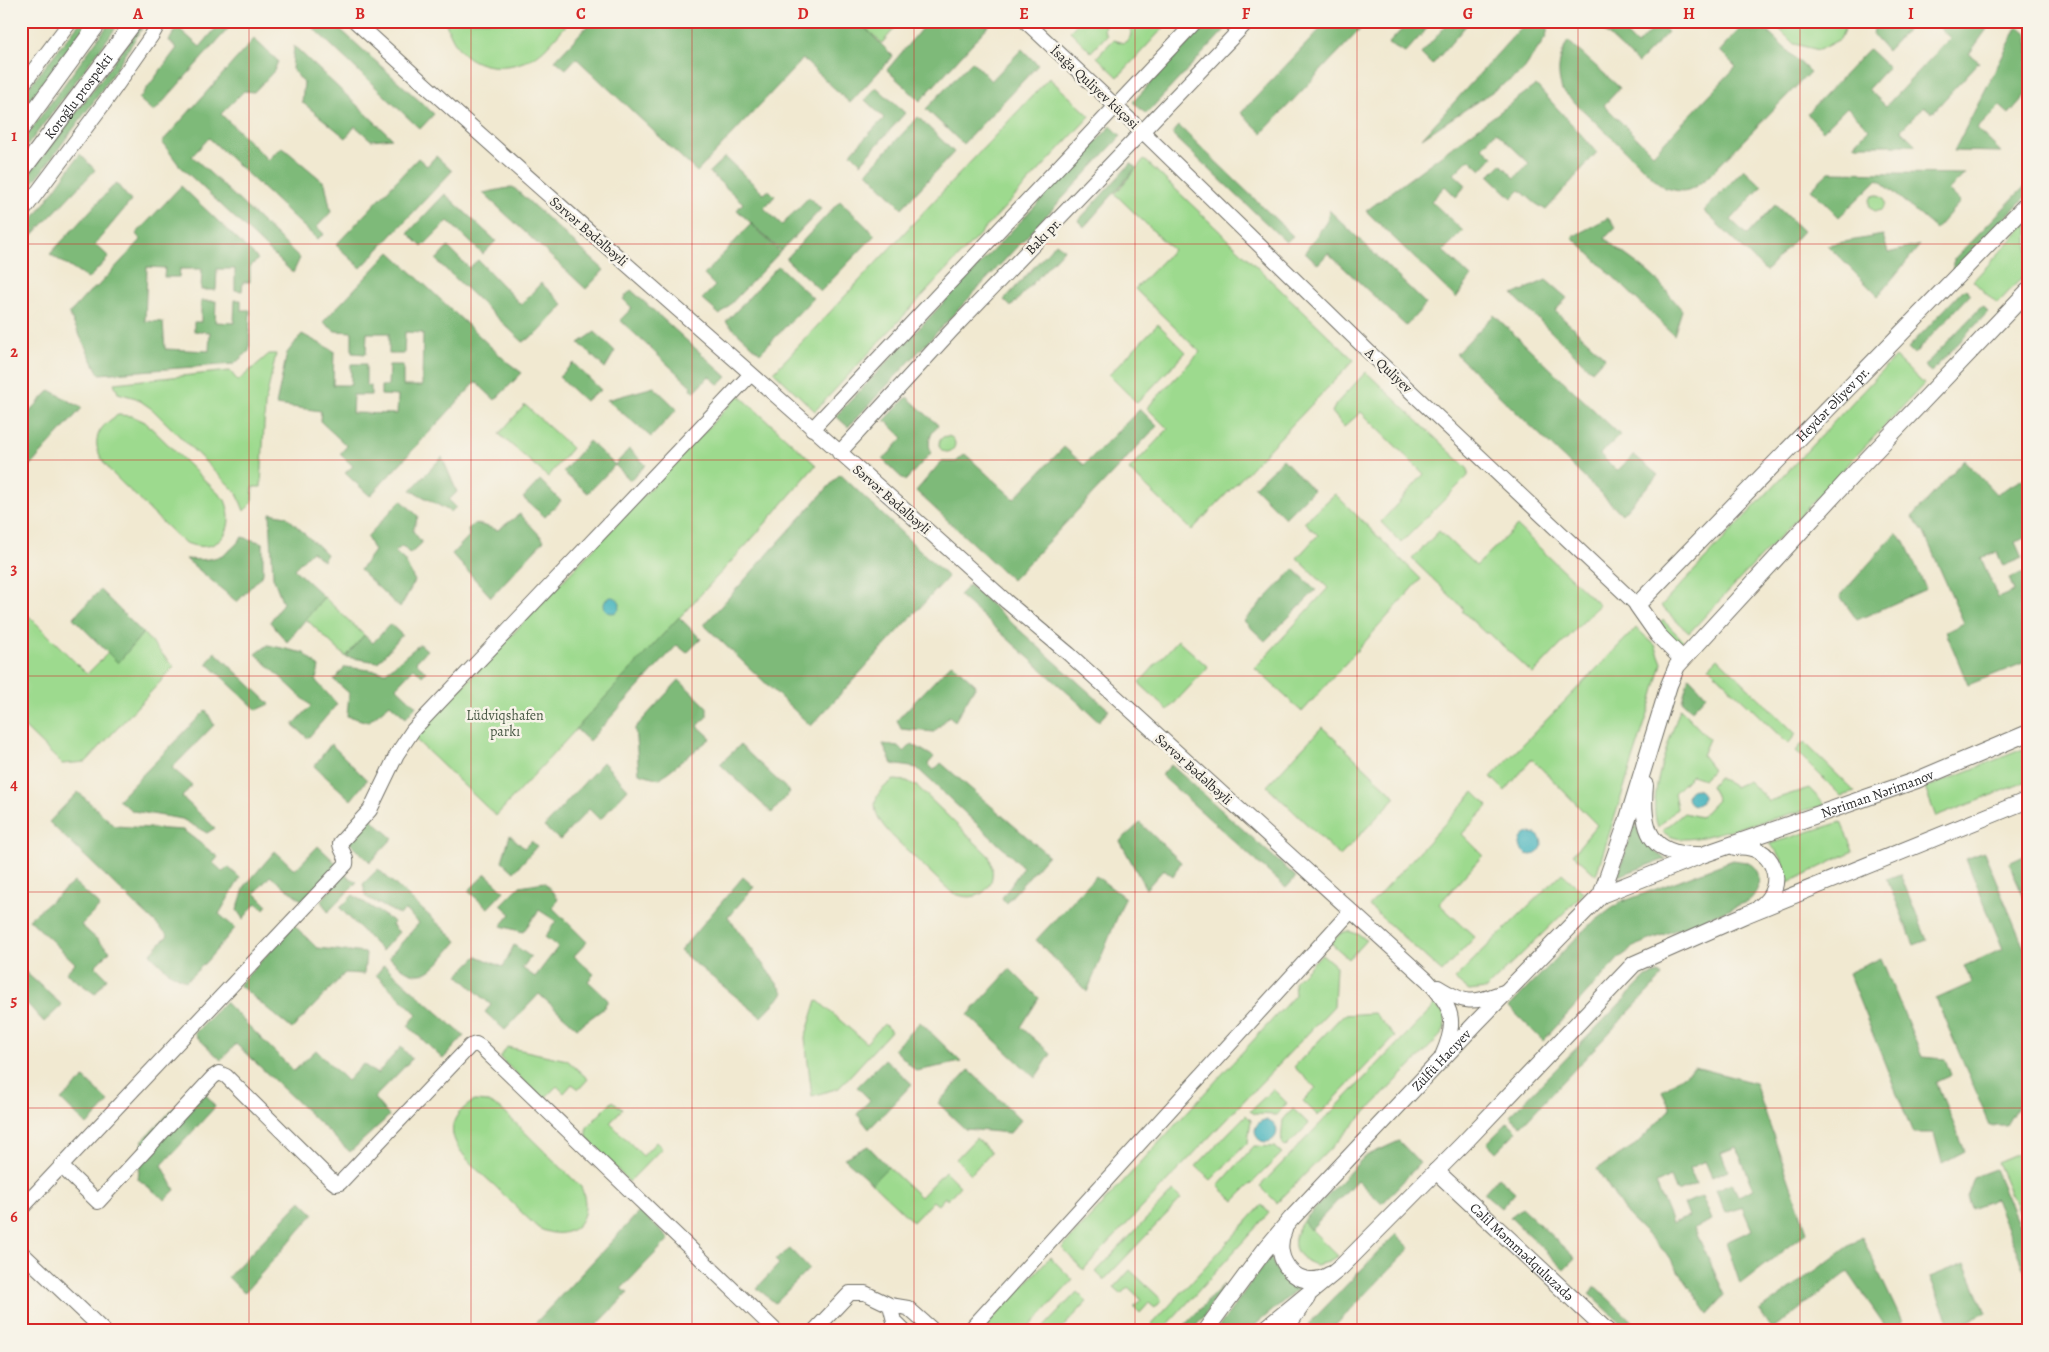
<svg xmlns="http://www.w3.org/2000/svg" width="2049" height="1352" viewBox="0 0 2049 1352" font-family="Alegreya,serif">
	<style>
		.green { fill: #9dda8e; stroke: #64825c }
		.forest { fill: #7eba79; stroke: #547252 }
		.water { fill: #45b4bd; stroke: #387074 }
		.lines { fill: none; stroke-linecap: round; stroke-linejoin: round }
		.minor-casing { stroke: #706e65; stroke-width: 16 }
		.major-casing { stroke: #706e65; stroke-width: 18 }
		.minor { stroke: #fff; stroke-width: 14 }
		.major { stroke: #fff; stroke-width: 16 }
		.grid { fill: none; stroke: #d62828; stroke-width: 1; stroke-opacity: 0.55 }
		.labels { text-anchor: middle; stroke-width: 5; stroke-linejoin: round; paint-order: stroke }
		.street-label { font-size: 14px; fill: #2b2b2b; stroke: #f7f3e8 }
		.park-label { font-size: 14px; fill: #485744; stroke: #f7f3e8 }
		.neatline { fill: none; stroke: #d62828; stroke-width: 2 }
		.grid-label { font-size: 16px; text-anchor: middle; font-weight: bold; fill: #d62828 }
	</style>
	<rect width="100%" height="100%" fill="#f7f3e8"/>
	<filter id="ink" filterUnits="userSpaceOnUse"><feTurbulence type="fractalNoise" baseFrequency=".02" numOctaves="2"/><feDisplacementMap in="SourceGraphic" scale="10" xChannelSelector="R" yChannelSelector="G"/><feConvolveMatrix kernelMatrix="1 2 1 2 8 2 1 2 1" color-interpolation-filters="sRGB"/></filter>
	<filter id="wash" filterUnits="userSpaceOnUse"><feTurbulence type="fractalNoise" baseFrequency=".0096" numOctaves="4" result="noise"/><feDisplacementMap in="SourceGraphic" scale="20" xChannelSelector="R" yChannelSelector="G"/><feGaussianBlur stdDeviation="1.12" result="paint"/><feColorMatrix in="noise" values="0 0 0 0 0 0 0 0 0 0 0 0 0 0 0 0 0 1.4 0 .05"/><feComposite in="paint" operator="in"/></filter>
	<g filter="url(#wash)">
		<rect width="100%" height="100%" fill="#f1e9d1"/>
		<path class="green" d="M445,21H570C560,31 546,51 534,57C510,71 474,71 457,46C452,39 448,29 445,21Z
			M858,21H901L882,43Z
			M1080,21H1105L1104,30L1107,35L1091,52L1070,31Z
			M1129,21H1162L1166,25L1118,77L1097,57L1113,40L1123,43C1134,38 1131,30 1129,21Z
			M1771,21H1848L1840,39L1819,50L1794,44Z
			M1049,78L1090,116L815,411L774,372Z
			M1144,159L1354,360L1192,530L1129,470L1168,429L1147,408L1200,352L1135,289L1173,250L1115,194Z
			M1869 203a8 8 0 1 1 16 0a8 8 0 1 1-16 0Z
			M2028,222V271L1997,304L1973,281Z
			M1158,324L1186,352L1137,403L1109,375Z
			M269,354H276L265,404L261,487H253L252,503L244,511L237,493L152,409L136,398L118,393L114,383L230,371L238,381Z
			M1895,357L1924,384L1689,633L1661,606Z
			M1366,372L1468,469V476L1401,543L1381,522L1424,474L1361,412L1344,427L1332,412L1336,404Z
			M739,395L816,465L751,540L496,816L414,738Z
			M525,405L572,448L548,477L499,434Z
			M118,415L132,416L145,422L225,500C239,533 214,558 182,541C167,527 152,513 138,498C113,474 71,442 118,415Z
			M939 444a8 8 0 1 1 16 0a8 8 0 1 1-16 0Z
			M1335,494L1421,579L1302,712L1255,668L1328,588L1297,558L1318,535L1304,522Z
			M1517,526L1599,605L1533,674L1489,633H1485L1462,611L1464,609L1412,559L1439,531L1476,566Z
			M324,597L364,635L346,657L306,619Z
			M21,608L87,674L108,653L118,662L143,633L174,667L86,762L62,764L21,724Z
			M1663,620L1683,640L1677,646L1657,626Z
			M1636,628L1655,645L1662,663L1650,707L1596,875L1573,854L1597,825L1532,759L1505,791L1491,777Z
			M1178,640L1208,667L1168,710L1139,683Z
			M1718,658L1796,734L1788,744L1709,667Z
			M1680,709L1709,739L1702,755L1713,769L1704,779L1692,775L1674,793L1677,808L1658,827C1646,798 1670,739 1680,709Z
			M1322,727L1396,797L1340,856L1267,786Z
			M1804,742L1855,792L1841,796L1796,751Z
			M2028,747V781L1936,817L1925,788Z
			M1718,777L1735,787L1748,781L1769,801L1809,788L1825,805L1703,837C1688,839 1675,842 1662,831L1684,813L1701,817L1717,800L1711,786Z
			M894,780L907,781L918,787L989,856C1001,885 980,907 951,892C937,879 923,865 909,852C887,831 854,804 894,780Z
			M1474,792L1488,806L1462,834L1483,855L1439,904L1475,937L1442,972L1369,906Z
			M1841,822L1853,851L1786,884C1786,866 1783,856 1769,844Z
			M1562,873L1584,893L1486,989L1469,991L1454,979Z
			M1348,931L1360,935L1366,940L1349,959L1331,943L1341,933Z
			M1322,954L1336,966L1334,1006L1083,1270L1062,1248L1295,995L1294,982Z
			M817,1000L866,1043L884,1024L891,1031L839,1088L812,1096L805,1038Z
			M1435,1005L1444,1014L1445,1028L1442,1034L1277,1203L1260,1186Z
			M1374,1013L1395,1036L1318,1116L1303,1101L1316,1088L1294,1067L1343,1015Z
			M507,1047L567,1060L588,1079L579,1089L572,1084L564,1093L557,1086L543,1100L500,1058Z
			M1273,1089L1287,1103L1277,1115L1255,1114L1250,1111Z
			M474,1101L488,1102L501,1109L581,1187C595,1219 571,1245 538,1228C523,1214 508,1199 494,1185C468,1161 427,1129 474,1101Z
			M613,1101L622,1109L610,1123L643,1156L656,1142L662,1148L629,1182L587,1138V1127Z
			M1293,1109L1309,1124L1286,1147L1281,1142L1283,1120Z
			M1246,1115L1251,1120L1248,1142L1211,1180L1196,1166Z
			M976,1138L991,1152L971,1174L956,1159Z
			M1254,1146L1275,1147L1282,1153L1234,1201L1218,1186Z
			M2028,1149V1234L1997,1162Z
			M888,1167L920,1197L945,1171L960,1186L947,1200L945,1197L938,1205L933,1201L913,1222L872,1183Z
			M1173,1191L1181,1199L1104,1280L1096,1272Z
			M1262,1205L1269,1213L1162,1331H1146Z
			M1303,1221L1338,1256L1329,1262L1315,1265C1292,1256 1289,1241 1303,1221Z
			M1050,1257L1073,1280L1026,1331H981Z
			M1130,1270L1162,1300L1155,1308L1149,1303L1140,1313L1134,1307L1141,1299L1128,1287L1121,1294L1114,1288Z
			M1077,1292L1087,1302L1059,1331H1043L1042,1329Z"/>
		<path class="forest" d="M81,21H89L21,111V97Z
			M111,21H121L21,154V143Z
			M145,21H147L97,97L21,199V185Z
			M222,21H235L154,112L139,99L177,48L169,41L177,27L200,47Z
			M316,21H331L434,114L420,129L312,27Z
			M592,21H858L893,56L850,103L803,59L697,172L576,58L566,69L555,60Z
			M928,21H985L989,25L920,101L887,70Z
			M1209,21H1233L1146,114L1133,102Z
			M1328,21H1368L1262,133L1241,113Z
			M1410,21H1430L1431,24L1405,53L1388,44Z
			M1450,21H1470L1432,65L1421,54Z
			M1527,21L1549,22L1546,37L1522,72L1422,138Z
			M1593,21H1613L1637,45L1658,23L1668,32L1638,63Z
			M1747,21H1756L1810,72L1708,177C1689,192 1686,194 1663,187L1562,90C1556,71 1559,58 1568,41L1620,88L1604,105L1653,154L1736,67L1720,51Z
			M1875,21H1915L1887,51L1873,35Z
			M1932,21L1992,22L1969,54L1979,62L1932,113L1924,106L1901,130L1916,145H1854L1869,129L1847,107L1823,131L1807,114L1869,49L1888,67L1868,89L1886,106L1950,38Z
			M2018,26L2028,35V92L2009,114L2000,106L1977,129L2001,152L1954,151Z
			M254,39L278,61L274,71L254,92L244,91L221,114L268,160L282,147L325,183L331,212L317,227L324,234L317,239L209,138L192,156L300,258L293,273L179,165L162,142Z
			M294,46L392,138L371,140L355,126L346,138L302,102L304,83L292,69Z
			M1022,49L1038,65L963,144L926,109L972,61L991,81Z
			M1536,85L1597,152L1546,210L1535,203L1520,190L1512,198L1489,176L1501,164L1515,178L1529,163L1496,132L1482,147L1493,157L1481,170L1469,159L1454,174L1466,185L1456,197L1445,186L1431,201L1463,231L1443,251L1471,277L1456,298L1366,211Z
			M876,87L905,113L861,163L851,153L884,118L865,100Z
			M918,117L954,152L902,208L867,172Z
			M1111,126L1121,136L848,427L836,416Z
			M1179,126L1293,236L1286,242L1172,134Z
			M80,154L95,170L21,247V236Z
			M436,156L452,171L361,268L336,245L418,158L427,166Z
			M725,157L764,194L769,190L775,196L764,208L782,225L809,197L821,209L781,251L737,210L743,203L709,172Z
			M1131,163L1136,168L1084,227L1078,221Z
			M1744,169L1762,186L1731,220L1747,235L1775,205L1803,231L1766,271L1704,211Z
			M1829,172L1965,174L1948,190L1960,202L1936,229L1878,179L1839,217L1811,189Z
			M116,183L131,201L95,244L109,257L88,279L50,254Z
			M2028,183V194L1954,271V259Z
			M181,186L258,259L250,267V282H243L242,291L235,290V269H217L216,290H201L202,269H180L179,277H164L165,268L147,267L145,321L163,322L165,349L209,351L210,332L194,331V322H201V301H216L215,322L234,323L235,300H241V310H250L249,351L234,364L99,374L69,314L90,291L97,287L141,240L136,234Z
			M513,187L604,270L586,289L483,193Z
			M445,194L496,241L483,254L448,221L422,247L408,233Z
			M840,201L875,235L821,291L786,259Z
			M1329,210L1426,304L1406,326L1328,253L1318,264L1305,252L1327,221Z
			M1608,218L1616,227L1605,238C1618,251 1634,260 1648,272C1661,283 1671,297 1682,310L1674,335L1572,237Z
			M751,224L780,252L720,315L702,299L715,286L704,275Z
			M1883,235L1888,253L1920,245L1878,296L1827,245Z
			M1056,243L1064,249L1011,307L1004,300Z
			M448,247L469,268L478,260L521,305L541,283L564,305L538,333L523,342L436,260Z
			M390,252L506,361L522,373L495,400L476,382L370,496L345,473L353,466L340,454L347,446L320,421L321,411L276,405L287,353L302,334L334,351L333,385H351V364H366V385L371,386V395H353L352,413L397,414L398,396L381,395V386H388L389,365H403V386H422L423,333L405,332L404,354H389V333H367L366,354L352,353V332L335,331L323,322Z
			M778,266L813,298L760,353L726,322Z
			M1546,280L1567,298L1555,311L1605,357L1592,371L1513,295Z
			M1965,288L1971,294L1914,354L1908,348Z
			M631,290L727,377L719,385L709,376L694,392L690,388L691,386L620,320L632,308L623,299Z
			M1982,306L1988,312L1931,372L1924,366Z
			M1494,315L1620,435L1600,454L1617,471L1634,455L1658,475L1622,514L1456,354Z
			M595,332L615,351L605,368L579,343Z
			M573,363L601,390L585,401L559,377Z
			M654,387L677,409L651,437L607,400Z
			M50,390L82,408L21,476V421Z
			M907,397L938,425C930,434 927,442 931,453L905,481L883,460L903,438L885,420Z
			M1140,409L1157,426L1012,580L916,491L941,462H956L965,454L1014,499L1064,447L1084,465Z
			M589,441L615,465L629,449L646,465L630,480L615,465L588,493L563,472Z
			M442,457L457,492L449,500L456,507L451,512L411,490Z
			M1283,459L1313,490L1285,518L1254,487Z
			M1964,460L1996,494L2028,476V537L2015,542L2022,558L2003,566L1997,552L1981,558L1998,598L2014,591L2009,578L2028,571V599L2020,602L2028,621V661L1968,685L1946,632L1964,623L1924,533L1912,517Z
			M840,474L948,577L811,726L704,625Z
			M540,480L561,501L545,517L523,498Z
			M401,500L418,516L413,531L422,543L410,554L402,546L395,552L404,560L415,581L400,608L360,570L374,551L367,537Z
			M270,513L286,516L326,554L323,561L312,551L294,569L324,597L287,642L270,622L283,603L273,577Z
			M520,514L544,540L491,597L452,554L469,536L468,529L475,523L498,530Z
			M1896,533L1905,542L1926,589L1857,620L1840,596Z
			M242,537L263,543V574L237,602L186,559C211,561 226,559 242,537Z
			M1294,569L1316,590L1265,641L1244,621Z
			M969,585L1109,710L1099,721L959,595Z
			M100,590L143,633L118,663L73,618Z
			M679,617L701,639L687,653L677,645L589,741L576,729Z
			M390,624L402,635L378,662L346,657L364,635L373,643Z
			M420,644L427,650L416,662L426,672L422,676L414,668L396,687L416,706L406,718L390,704L368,722L347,716L349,693L334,680L345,667L386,672Z
			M268,645L304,653L319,667L316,681L337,704L308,738L293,725L311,706L256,654Z
			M215,652L270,704L257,710L207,663Z
			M952,663L976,685L955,721L949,716L934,732L901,729L897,720Z
			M1689,677L1706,695L1692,710L1682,701Z
			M679,680L707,707V716L698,726L711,738L659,779L639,773L635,728Z
			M206,710L214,725L172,768L192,785L182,797L215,828L207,833L182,819L133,811L118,800Z
			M331,744L367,780L351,800L314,766Z
			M883,744L898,746L904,752L912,744L934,757L928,764L934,770L941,763L1048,855L1006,903L1002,898L1023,867L917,768L892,764Z
			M740,745L790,792L772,813L720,764Z
			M603,762L628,789L600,820L589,809L560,840L544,827Z
			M1171,765L1296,877L1286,888L1161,775Z
			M78,792L115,826L183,830L218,857L213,863L223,872L228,867L240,878L219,914L235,928L206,962L186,981L169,972L150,954L168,935L49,822Z
			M369,817L393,838L370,862L348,841Z
			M1140,823L1181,862L1173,876L1164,869L1146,889L1120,841Z
			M1635,823C1642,843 1649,849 1666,859L1618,876Z
			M510,835L524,848L531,841L537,846L514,872L502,861Z
			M318,846L337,864L303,901L270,876L255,893L267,905L264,909L256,903L243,919L237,910L245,886L275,851L295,870Z
			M1984,852L2028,957V1089L2006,1125H1990L1936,999L1972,983L1964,966L2003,949L1966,859Z
			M2028,854V906L2009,863Z
			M1733,860C1737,861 1742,861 1746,862C1765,869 1761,892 1747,902L1637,945L1619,958L1543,1041L1509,1007L1587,927L1619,903Z
			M378,869L457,941C433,970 422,990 389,957L419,923L405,910L400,915L366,897L363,884Z
			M344,874L357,882L328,912L321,901Z
			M486,874L504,891L488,908L468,891Z
			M1900,874L1927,940L1914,945L1887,879Z
			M1096,876L1125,898L1087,992L1036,940Z
			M743,877L754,887L728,917L784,993L761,1017L680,951Z
			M74,882L100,906L81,925L110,951L95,966L107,978L95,994L66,973L75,963L29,919Z
			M544,882L558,898L553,908L587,942L574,956L594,974L588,981L608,1000L603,1009L577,1028L539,994L505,1030L485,1012L491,1005L458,975L477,956L503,967L514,945L531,957L522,968L535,977L558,947L545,937L556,921L539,910L523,932L501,926L511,914L501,905L520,886Z
			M353,895L394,922L392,925L399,932L382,951L340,908Z
			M294,925L317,948L366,953L364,974L345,973L292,1029L239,985Z
			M1881,958L1922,1057L1945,1059L1951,1075L1936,1082L1965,1151L1942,1163L1934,1133H1913L1848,973Z
			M384,965L464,1036L443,1059L408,1026L417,1014L376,975Z
			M21,968L62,1005L44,1022L21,997Z
			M1010,969L1039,998L1021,1027L1051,1054L1035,1078L968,1015Z
			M1659,973L1662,977L1521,1126L1510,1116L1646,977Z
			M225,1002L294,1071L316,1050L347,1081L363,1064L377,1074L401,1047L412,1059L374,1098L389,1116L350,1152L236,1044L221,1060L194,1034Z
			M920,1022L961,1062L916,1071L894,1049Z
			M885,1059L912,1084L869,1129L857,1114L870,1100L857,1087Z
			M1695,1067L1755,1083L1807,1232L1740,1284L1726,1242L1752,1230L1742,1207L1726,1213L1716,1190L1732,1183L1738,1196L1754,1189L1736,1147L1721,1153L1728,1170L1712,1177L1705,1161L1689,1168L1696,1184L1677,1192L1671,1177L1656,1184L1672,1223L1689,1217L1684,1204L1702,1196L1712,1220L1694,1228L1725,1295L1708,1314L1667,1254L1627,1215L1597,1169L1635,1145L1671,1109L1662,1091Z
			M969,1070L1021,1120L1010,1133L965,1129L938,1103Z
			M84,1078L109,1102L87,1125L61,1100Z
			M198,1083L215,1107L162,1165L175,1190L165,1200L138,1179L143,1140Z
			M1508,1122L1517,1131L1496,1152L1487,1143Z
			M1399,1141L1420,1163L1382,1204L1357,1180L1310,1230L1303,1221L1364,1157Z
			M868,1146L888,1167L872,1183L844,1158Z
			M1995,1169L2028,1246V1279L1995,1199L1971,1208L1967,1197L1974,1177Z
			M1498,1177L1515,1192L1501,1208L1484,1193Z
			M301,1201L314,1214L244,1293L228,1277Z
			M1522,1208L1575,1258L1564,1269L1510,1217Z
			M640,1211L669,1239L621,1289L628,1293L597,1325L602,1331H528Z
			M1396,1234L1410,1248L1330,1331H1302Z
			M1862,1237L1902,1322L1888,1330L1848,1272L1772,1330L1759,1311Z
			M790,1249L809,1269L775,1303L757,1288L779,1264L775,1260Z
			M1270,1256C1276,1272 1283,1281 1298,1289L1248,1331H1216Z
			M1965,1263L1986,1313L1951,1329L1930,1277Z
			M1224,1284L1203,1318L1191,1331H1179Z
			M1596,1287L1642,1331H1629L1589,1293Z
			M692,1325L733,1328L736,1331H687Z"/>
		<path class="water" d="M604 605a8 8 0 1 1 16 0a8 8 0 1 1-16 0Z
			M1687 797a8 8 0 1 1 16 0a8 8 0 1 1-16 0Z
			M1520 844a11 11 0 1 1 22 0a11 11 0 1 1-22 0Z
			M1255 1131a11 11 0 1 1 22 0a11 11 0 1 1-22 0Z"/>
	</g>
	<g filter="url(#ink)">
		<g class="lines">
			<g class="minor-casing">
				<path id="minor" d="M355,21C569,218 792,406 1007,602L1069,654L1427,980C1453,1008 1458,1020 1442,1056
					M1025,21L1143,132L1372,355L1637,605
					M21,87L71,21
					M21,214L105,102L152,35L160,21
					M812,429L1196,21
					M839,453L951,331L1248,21
					M1438,987C1469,1006 1472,1003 1506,991
					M61,1166L98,1202L213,1077L219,1073L226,1076L332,1181L336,1184L340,1183L470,1046L476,1044L481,1047L776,1331
					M21,1209L346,864C348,856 340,851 340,843L370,810L397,754L413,730L751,374
					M21,1252L104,1331
					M890,1305L894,1321L904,1331
					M814,1331L850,1293H865L890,1305L908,1308L934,1331
					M969,1331L1351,911
					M1285,1331L1308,1298"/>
			</g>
			<g class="major-casing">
				<g id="major">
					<path d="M21,129L100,21"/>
					<path id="s1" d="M21,172L135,21"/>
					<path id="s2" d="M1682,659L1658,635L1637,605L2028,203"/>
					<path d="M1645,785C1641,828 1649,856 1698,855"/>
					<path d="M1735,847C1774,842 1790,886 1759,908"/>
					<path d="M1601,895L1626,825L1669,685L1677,666L1859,468L2028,291"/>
					<path id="s3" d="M1436,1171L1607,1331"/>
					<path d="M1284,1230C1270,1260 1299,1293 1329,1275"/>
					<path id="s4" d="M1205,1331L1264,1251L1291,1219L1476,1023L1601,895L1702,855L1917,780L2028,733"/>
					<path d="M1263,1331L1341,1267L1462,1145L1634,964L1745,915L2028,800"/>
				</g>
			</g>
			<use href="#minor" class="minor"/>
			<use href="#major" class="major"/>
		</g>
	</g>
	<path class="grid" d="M249,21V1331M471,21V1331M692,21V1331M914,21V1331M1135,21V1331M1357,21V1331M1578,21V1331M1800,21V1331M21,244H2028M21,460H2028M21,676H2028M21,892H2028M21,1108H2028"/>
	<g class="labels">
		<g class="street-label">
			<text transform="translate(1095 87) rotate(43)" y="5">İsağa Quliyev küçəsi</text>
			<text dy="5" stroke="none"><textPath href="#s1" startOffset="95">Koroğlu prospekti</textPath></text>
			<text transform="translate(589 231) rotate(41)" y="5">Sərvər Bədəlbəyli</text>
			<text transform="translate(1043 236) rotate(-46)" y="5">Bakı pr.</text>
			<text transform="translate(1389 370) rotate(43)" y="5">A. Quliyev</text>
			<text dy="5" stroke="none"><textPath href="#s2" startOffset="351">Heydər Əliyev pr.</textPath></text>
			<text transform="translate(892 499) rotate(41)" y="5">Sərvər Bədəlbəyli</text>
			<text transform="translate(1194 769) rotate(42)" y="5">Sərvər Bədəlbəyli</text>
			<text dy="5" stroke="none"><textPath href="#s4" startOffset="884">Nəriman Nərimanov</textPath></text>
			<text dy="5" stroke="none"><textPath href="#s4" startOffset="360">Zülfü Hacıyev</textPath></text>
			<text dy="5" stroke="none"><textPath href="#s3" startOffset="118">Cəlil Məmmədquluzadə</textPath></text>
		</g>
		<g class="park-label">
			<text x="505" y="720">Lüdviqshafen<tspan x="505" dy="16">parkı</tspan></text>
		</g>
	</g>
	<rect width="2049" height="1352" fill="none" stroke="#f7f3e8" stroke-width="55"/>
	<rect x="28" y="28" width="1994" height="1296" class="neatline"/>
	<g class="grid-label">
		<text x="138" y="19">A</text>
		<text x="360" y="19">B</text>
		<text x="581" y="19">C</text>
		<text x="803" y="19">D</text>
		<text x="1024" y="19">E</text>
		<text x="1246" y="19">F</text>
		<text x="1468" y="19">G</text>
		<text x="1689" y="19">H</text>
		<text x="1911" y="19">I</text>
		<text x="14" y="141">1</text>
		<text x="14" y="357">2</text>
		<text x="14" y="574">3</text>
		<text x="14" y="790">4</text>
		<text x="14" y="1006">5</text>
		<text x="14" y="1222">6</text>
	</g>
</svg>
